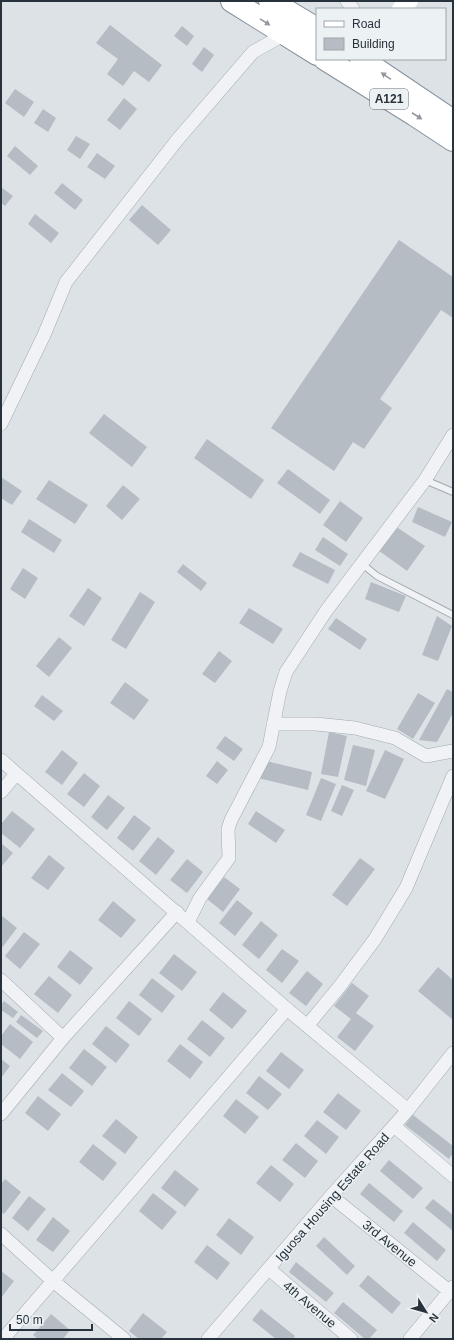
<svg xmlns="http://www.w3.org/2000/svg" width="454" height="1340" viewBox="0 0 454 1340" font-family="Helvetica,sans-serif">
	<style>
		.building { fill: #b5bcc3 }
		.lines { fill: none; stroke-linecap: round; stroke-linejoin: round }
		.lane-casing { stroke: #a3aab0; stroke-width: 8 }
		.street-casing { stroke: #a3aab0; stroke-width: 14 }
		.highway-casing { stroke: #85919c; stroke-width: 24 }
		.lane { stroke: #f0f2f5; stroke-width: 6 }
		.street { stroke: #f0f2f5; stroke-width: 13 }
		.secondary { stroke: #fff; stroke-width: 18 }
		.highway { stroke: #fff; stroke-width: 22 }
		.oneway { fill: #94989e }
		.labels { text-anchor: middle; stroke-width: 3; stroke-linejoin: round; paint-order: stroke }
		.shield { fill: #ecf1f4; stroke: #636b73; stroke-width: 1 }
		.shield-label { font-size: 12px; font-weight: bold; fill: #28323c }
		.street-label { font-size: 13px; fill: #28323c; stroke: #ecf1f4 }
	</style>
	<rect width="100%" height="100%" fill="#dde2e6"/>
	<path class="building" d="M110,25L162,65L149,82L134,71L123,86L107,74L118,59L96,43Z
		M182,26L194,36L187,46L174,36Z
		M204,47L214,55L202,72L192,64Z
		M15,89L34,102L24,117L5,103Z
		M124,98L137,109L120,130L107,120Z
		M43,109L56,118L48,132L34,123Z
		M76,136L90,144L80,159L67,150Z
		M15,146L38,166L30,175L7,156Z
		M97,153L115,166L105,179L87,167Z
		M62,183L83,200L75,210L54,193Z
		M1,187L13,196L5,206L1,203Z
		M142,205L171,230L158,245L129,220Z
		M35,214L59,233L51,243L28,224Z
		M399,240L453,277V318L441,310L380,399L392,408L364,449L353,442L334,471L271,428Z
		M104,414L147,447L132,467L89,433Z
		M207,439L264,480L251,499L194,458Z
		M288,469L330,500L320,514L277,483Z
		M1,477L22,491L12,505L1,498Z
		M49,480L88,505L75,524L36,499Z
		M123,485L140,499L122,520L106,506Z
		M340,501L363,518L346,542L323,525Z
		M418,507L452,522L445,537L412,522Z
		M29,519L62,540L54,553L21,532Z
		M395,526L425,546L407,571L378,550Z
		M323,537L348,554L340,566L315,550Z
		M300,552L335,570L328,584L292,566Z
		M183,564L207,583L201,591L177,572Z
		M23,568L38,578L25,599L10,589Z
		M371,582L406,596L399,612L365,599Z
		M88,588L102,598L84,626L69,616Z
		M140,592L155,602L126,649L111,640Z
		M249,608L283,629L273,644L239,623Z
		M437,616L452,626L438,661L422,655Z
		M336,618L367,639L360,650L328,629Z
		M59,637L72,648L49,677L36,666Z
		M219,651L232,661L215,683L202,674Z
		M125,682L149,700L134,720L110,703Z
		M447,689L453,692V713L437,742L419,740Z
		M418,693L435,703L413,739L397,729Z
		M42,695L63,711L54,721L34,706Z
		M329,732L347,736L338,777L321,774Z
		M225,736L243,749L234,761L216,748Z
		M353,745L375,750L366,786L344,780Z
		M62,750L78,763L62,785L45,772Z
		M385,750L404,759L385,799L366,791Z
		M262,760L312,772L308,790L258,778Z
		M217,761L228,770L217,784L206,776Z
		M84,773L100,786L84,807L67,794Z
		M321,778L336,784L321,821L306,815Z
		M342,785L354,790L342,816L331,811Z
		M108,795L125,808L107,830L91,817Z
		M12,811L35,829L20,848L1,833V824Z
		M256,811L285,830L276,843L248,824Z
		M134,815L151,828L133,851L117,838Z
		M158,837L175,851L156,875L139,861Z
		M1,843L13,853L1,867Z
		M49,855L65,868L48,890L31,878Z
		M360,858L375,869L347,906L332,895Z
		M187,859L203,872L187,893L170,880Z
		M224,877L240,889L223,912L207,899Z
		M237,900L253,913L235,936L219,923Z
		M113,901L136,920L121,938L98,920Z
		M1,915L17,928L1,949Z
		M261,921L278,935L259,959L242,945Z
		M24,932L40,944L20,969L5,956Z
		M282,949L299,961L282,983L266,970Z
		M70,950L93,968L80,985L57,967Z
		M174,954L197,972L182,991L159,973Z
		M438,967L453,980V1020L418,991Z
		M307,971L323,984L306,1006L289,993Z
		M49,976L72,995L58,1013L34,994Z
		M152,978L175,996L162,1013L139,995Z
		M352,983L369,996L356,1013L374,1026L355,1051L337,1037L351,1019L334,1006Z
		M223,992L247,1011L232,1029L209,1010Z
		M4,1001L18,1012L13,1018L1,1010V1005Z
		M129,1001L152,1019L139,1036L116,1018Z
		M21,1015L43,1031L37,1038L16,1022Z
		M202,1020L225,1038L210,1057L187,1039Z
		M10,1024L33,1042L20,1059L1,1044V1036Z
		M106,1026L130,1045L116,1063L92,1044Z
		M180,1044L203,1062L190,1079L167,1061Z
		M84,1049L107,1067L92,1086L69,1068Z
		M281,1052L304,1070L289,1089L266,1071Z
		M1,1059L10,1066L1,1078Z
		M62,1073L84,1091L71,1107L48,1090Z
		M259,1076L282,1094L268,1110L246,1093Z
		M338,1093L361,1111L346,1130L323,1112Z
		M38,1096L61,1114L48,1131L25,1113Z
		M236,1099L259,1117L245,1134L223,1116Z
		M413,1115L453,1146V1153L449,1159L405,1125Z
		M116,1119L138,1137L125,1154L102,1136Z
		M317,1120L339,1137L326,1154L304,1136Z
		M296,1143L318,1161L305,1178L282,1160Z
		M93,1144L117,1163L103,1181L79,1162Z
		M389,1160L423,1188L413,1199L380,1171Z
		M271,1165L294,1184L280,1202L256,1183Z
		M175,1170L199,1189L185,1207L161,1188Z
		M5,1179L21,1192L4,1214L1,1212V1184Z
		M369,1183L403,1211L394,1222L360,1194Z
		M153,1193L177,1212L162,1230L139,1211Z
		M29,1196L46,1209L28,1231L12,1218Z
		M433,1199L453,1215V1231L425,1208Z
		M53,1217L70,1231L53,1252L36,1240Z
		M229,1218L254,1237L241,1255L216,1235Z
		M413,1222L446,1250L437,1261L404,1233Z
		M324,1237L355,1266L347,1275L316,1246Z
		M207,1245L230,1263L217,1280L194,1262Z
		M296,1262L334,1293L326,1302L289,1272Z
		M1,1271L14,1281L1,1298Z
		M368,1275L401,1303L392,1314L359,1286Z
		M343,1302L377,1330L369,1339H365L334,1313Z
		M261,1309L295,1336L293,1339H276L252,1320Z
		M143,1313L167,1332L161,1339H139L129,1331Z
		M51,1314L70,1330L63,1339H38L33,1335Z"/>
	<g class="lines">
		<g class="lane-casing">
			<path id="lane" d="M425,480L453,492
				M361,563L377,576L453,615"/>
		</g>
		<g class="street-casing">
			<path id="street" d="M347,1L353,9
				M1,424L44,335L66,282L178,139L253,52L285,34
				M273,724H316L355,728L395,738L426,756L453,751
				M1,760L287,1009L408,1110
				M1,792L16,774
				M188,922L200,898L229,858L228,829L231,820L269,747L280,691L286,672L326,611L425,480L453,435
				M1,980L63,1038
				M307,1026L340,986L375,939L406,888L453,776
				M1,1114L63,1038L177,912
				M394,1126L453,1176
				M331,1196L449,1291
				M1,1234L53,1281L124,1339
				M269,1269L351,1339
				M3,1339L287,1009
				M208,1339L331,1196L408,1110L453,1053
				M410,1339L453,1287"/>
		</g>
		<g class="highway-casing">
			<path id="highway" d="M232,1L317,54
				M270,1L317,29
				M325,59L415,115L453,140
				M361,59L453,121"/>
		</g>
		<use href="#lane" class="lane"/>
		<use href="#street" class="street"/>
		<path class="secondary" d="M401,9L409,1"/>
		<use href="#highway" class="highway"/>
	</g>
	<defs><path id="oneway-solid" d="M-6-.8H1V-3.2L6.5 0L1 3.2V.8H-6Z"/></defs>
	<g class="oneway">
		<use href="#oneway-solid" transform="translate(265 22) rotate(32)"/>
		<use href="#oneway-solid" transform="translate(386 76) rotate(-146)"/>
		<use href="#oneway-solid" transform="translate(417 116) rotate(33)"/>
	</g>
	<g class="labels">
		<rect class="shield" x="370" y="89" width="38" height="20" rx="3"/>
		<g class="shield-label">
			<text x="389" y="103">A121</text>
		</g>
		<g class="street-label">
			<text transform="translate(332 1197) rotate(-49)" y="5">Iguosa Housing Estate Road</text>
			<text transform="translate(390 1243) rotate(39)" y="5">3rd Avenue</text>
			<text transform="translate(310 1304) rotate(40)" y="5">4th Avenue</text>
		</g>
	</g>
	<rect width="454" height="1340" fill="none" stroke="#28323c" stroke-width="4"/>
	<rect x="316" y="8" width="130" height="52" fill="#ecf1f4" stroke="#9ea5aa"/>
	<rect x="324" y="21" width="20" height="6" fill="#ffffff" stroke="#9ea5aa"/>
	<text x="352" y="28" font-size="12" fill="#28323c">Road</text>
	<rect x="324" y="38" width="20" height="12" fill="#b5bcc3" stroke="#9ea5aa"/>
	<text x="352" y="48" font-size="12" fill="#28323c">Building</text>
	<g transform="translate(426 1312) rotate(127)" stroke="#ecf1f4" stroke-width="3" paint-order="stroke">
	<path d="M0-3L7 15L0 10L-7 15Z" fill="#28323c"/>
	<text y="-6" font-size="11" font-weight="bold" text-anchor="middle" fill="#28323c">N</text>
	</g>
	<path d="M10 1324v6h82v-6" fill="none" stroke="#28323c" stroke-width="2"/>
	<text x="16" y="1324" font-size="12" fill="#28323c" stroke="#ecf1f4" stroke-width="3" paint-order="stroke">50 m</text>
</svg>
